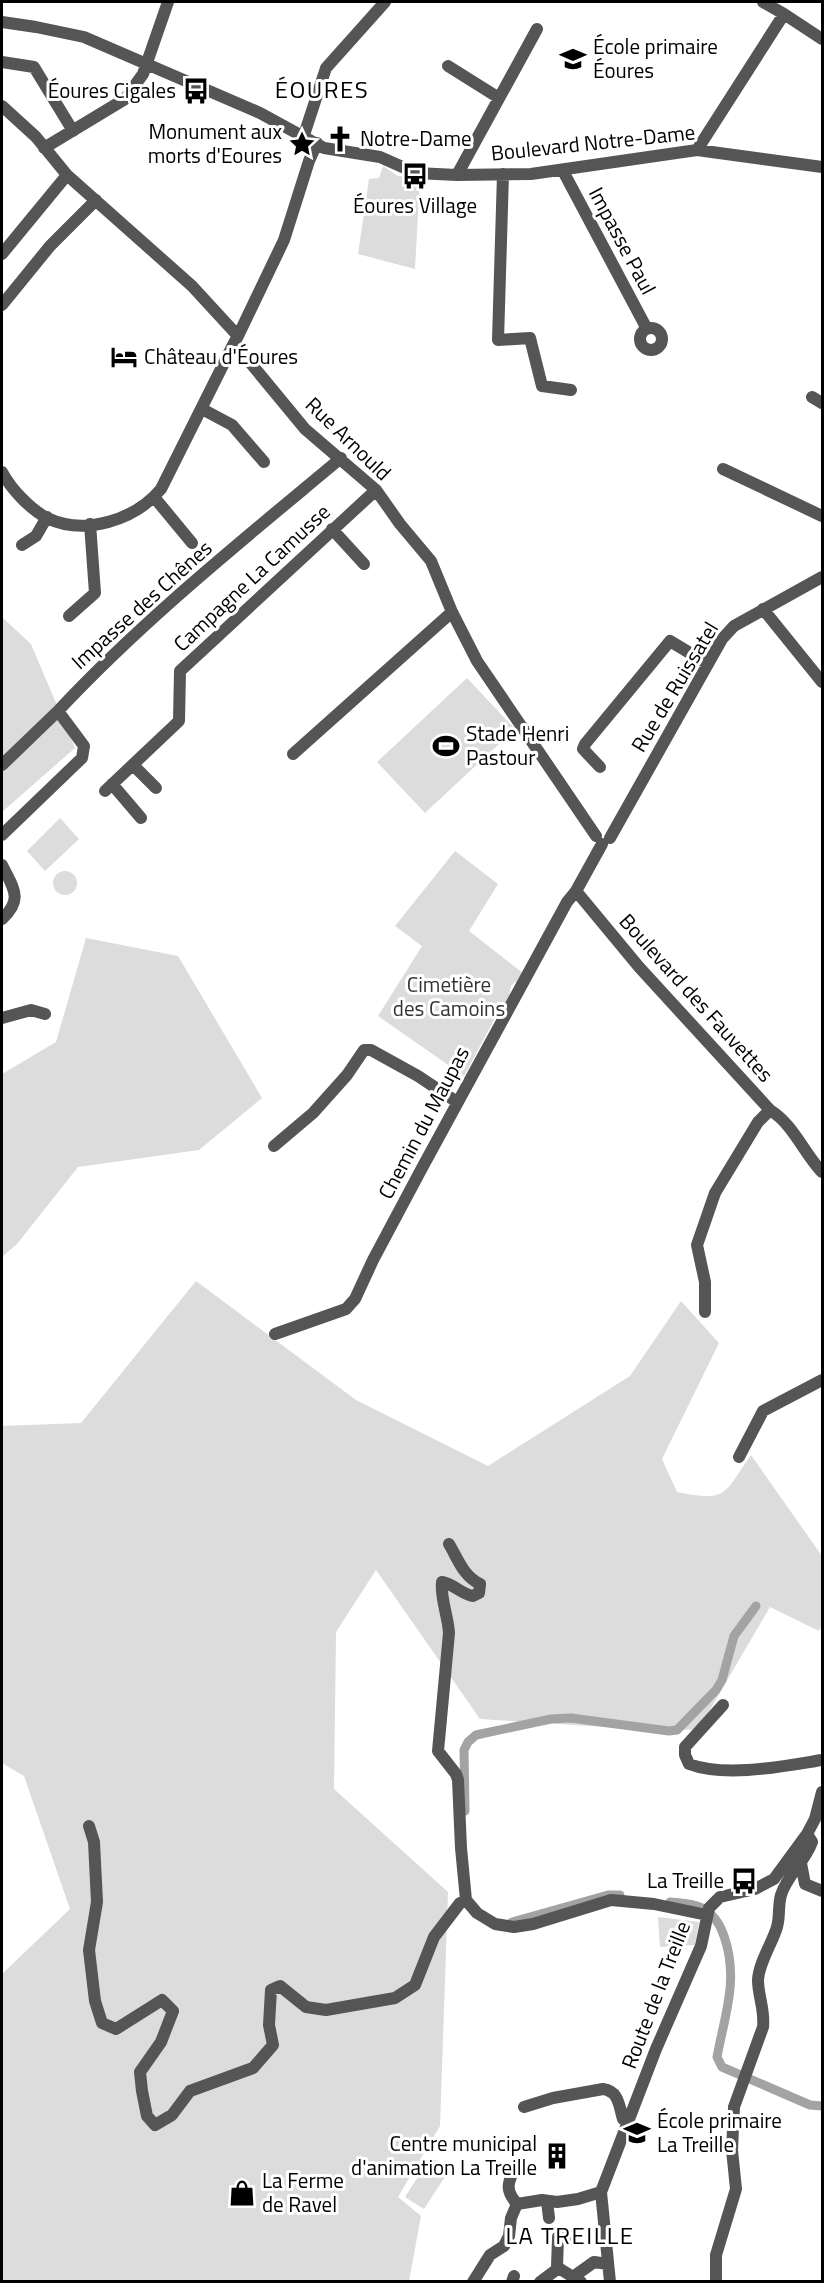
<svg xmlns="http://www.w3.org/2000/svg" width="824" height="2283" viewBox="0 0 824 2283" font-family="'Titillium Web',sans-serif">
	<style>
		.green { fill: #dcdcdc }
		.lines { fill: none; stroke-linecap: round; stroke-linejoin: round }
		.canal { stroke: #a3a3a3; stroke-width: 9 }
		.minor { stroke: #555; stroke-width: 12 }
		.labels { text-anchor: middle; stroke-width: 6; stroke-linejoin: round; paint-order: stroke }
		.poi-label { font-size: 21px; fill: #000; stroke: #fff; text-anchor: start }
		.street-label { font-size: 21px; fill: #000; stroke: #fff }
		.park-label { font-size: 21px; fill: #333; stroke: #fff }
		.quarter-label { font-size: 24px; letter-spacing: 1.5px; fill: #000; stroke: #fff }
	</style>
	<rect width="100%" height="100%" fill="#fff"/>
	<path class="green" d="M383,166L398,176L420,178L415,269L358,254L369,179L379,178Z
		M2,617L31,644L75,748L2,812Z
		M467,678L515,729L425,813L377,762Z
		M60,818L79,839L45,871L27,851Z
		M455,851L498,884L469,931L524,974L520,983L515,982L511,986L507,1007L502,1005L464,1076L378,1016L422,946L395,926Z
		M53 883a12 12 0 1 1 24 0a12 12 0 1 1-24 0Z
		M86,938L178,956L262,1098L199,1150L78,1167L17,1244L2,1257V1074L56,1042Z
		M196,1281L356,1400L488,1466L630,1376L681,1301L719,1343L662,1459L677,1492C728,1502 723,1495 751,1455L822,1556V1625L819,1631L770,1607L698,1730L619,1728L480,1719L376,1570L336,1632L334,1789L448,1892L440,2126L398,2197L421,2216L409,2281H2V1974L70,1909L24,1776L2,1763V1426L81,1423Z
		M658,1917L699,1922L695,1945L660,1947Z
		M431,2157L450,2169L424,2209L405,2197Z"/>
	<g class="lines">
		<path class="canal" d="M465,1811L464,1750L468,1742L476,1735L551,1719L571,1718L669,1731L677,1730L716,1690L722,1680L734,1636L756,1606
			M670,1902C680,1903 693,1903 702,1908C714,1914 720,1924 724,1936C739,1979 725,2014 717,2057L722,2067L810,2105L822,2106
			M512,1922L608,1895H620"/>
		<path class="minor" d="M784,14L822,39
			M2,22L36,27L84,37L260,113L324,148L380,157L416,173L457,175L531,174L697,150L822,167
			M2,62L34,67L73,131
			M448,66L499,98
			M2,106L36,137L67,175L192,286L238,336L234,343L305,429L376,490L400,524L431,561L452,612L477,661L596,836
			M304,135L326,68L385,2
			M44,148L125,99L143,74L168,2
			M697,150L784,14L763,2
			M563,171L647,329
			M503,174L498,340L530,338L542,386L571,390
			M457,175L537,29
			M2,254L67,175
			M2,305L50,246L96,200
			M640 339a11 11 0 1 1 22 0a11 11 0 1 1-22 0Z
			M238,336L284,240L309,161L317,143
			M812,397L822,403
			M202,409L232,425L264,462
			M723,469L822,516
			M2,472C11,489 30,509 47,518C85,536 135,520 161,489L234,343
			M154,497L192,543
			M332,529L364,564
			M22,545L36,536L47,517
			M763,609L822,682
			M69,616L95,593L90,524
			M293,754L452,612
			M2,765L58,711
			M133,765L156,788
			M600,767L583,749L585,744L670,641L708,664
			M112,784L141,818
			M105,791L179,721L180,671L376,490
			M2,835L82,758L84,746L58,711C144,619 244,539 341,458
			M610,838L722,639L734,626L822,577
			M602,844L576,891L639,967L770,1110C794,1125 803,1152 822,1172
			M2,865C13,888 24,899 2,919
			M2,1018L31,1010L45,1014
			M274,1146L313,1113L347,1075L364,1050H371L418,1076L457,1102
			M705,1312V1282L697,1245L715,1193L758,1122L770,1110
			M275,1334L346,1309L355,1299L373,1260L422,1168L567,902L576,891
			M739,1457L763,1411L822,1380
			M449,1544C458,1559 463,1576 480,1584L479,1593L473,1596C461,1594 454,1584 442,1582C440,1597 448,1616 449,1633L438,1751L456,1774L458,1780L461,1848L466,1900L477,1913L495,1924L514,1927L533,1924L611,1900L654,1904L707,1915
			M723,1705L685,1747V1755L689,1764C726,1778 784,1766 822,1760
			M89,1826L94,1842L97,1902L89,1950L95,2001L102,2023L116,2029L162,2000L173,2011L161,2042L140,2072L142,2091L147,2116L155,2125L172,2115L190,2091L253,2068L273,2045L269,2025L271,1990L280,1986L306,2007L326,2010L395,1998L415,1985L434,1937L460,1903L466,1900
			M801,1863L805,1884L822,1891
			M524,2107L553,2098L603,2089C619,2091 619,2106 623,2119L628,2122
			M547,2201L549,2218
			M517,2204L542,2200L557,2202L578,2199L601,2192
			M517,2204C503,2187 509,2182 517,2163
			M557,2267L558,2237L577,2235
			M573,2277L594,2262L608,2264
			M473,2282L490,2255L504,2246L509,2236L511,2218L517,2204
			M512,2282L514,2276
			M540,2282L556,2270L557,2267L581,2282
			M610,2282L601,2192L656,2049L701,1946L709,1908L720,1897L755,1889L774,1879L807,1834L815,1819L822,1792
			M716,2282V2255L736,2189L732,2150L734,2107L763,2027C765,2010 758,1996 758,1980C759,1962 772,1944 777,1927C780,1917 778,1905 781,1895C787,1875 805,1862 812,1842L807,1834"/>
	</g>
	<defs>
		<g id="school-bare" transform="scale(2.07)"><path d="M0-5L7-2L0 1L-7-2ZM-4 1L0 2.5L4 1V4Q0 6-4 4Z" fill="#000" stroke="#fff" stroke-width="2.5" paint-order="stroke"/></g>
		<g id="bus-bare" transform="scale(2.07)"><path d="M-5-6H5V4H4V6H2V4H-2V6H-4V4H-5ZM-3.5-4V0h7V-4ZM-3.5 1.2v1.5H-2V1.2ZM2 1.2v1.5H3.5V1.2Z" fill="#000" stroke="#fff" stroke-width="2.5" paint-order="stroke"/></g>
		<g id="church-bare" transform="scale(2.07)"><path d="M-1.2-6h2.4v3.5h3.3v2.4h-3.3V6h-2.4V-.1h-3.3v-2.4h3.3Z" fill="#000" stroke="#fff" stroke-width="2.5" paint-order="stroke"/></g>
		<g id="sight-bare" transform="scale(2.07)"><path d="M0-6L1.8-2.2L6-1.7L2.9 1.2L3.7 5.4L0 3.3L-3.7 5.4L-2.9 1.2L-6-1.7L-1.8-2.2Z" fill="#000" stroke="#fff" stroke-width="2.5" paint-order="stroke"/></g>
		<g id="hotel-bare" transform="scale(2.07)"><path d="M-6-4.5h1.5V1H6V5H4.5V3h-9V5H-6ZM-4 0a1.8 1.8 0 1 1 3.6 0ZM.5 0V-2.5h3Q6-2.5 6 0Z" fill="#000" stroke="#fff" stroke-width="2.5" paint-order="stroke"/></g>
		<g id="stadium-bare" transform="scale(2.07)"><path d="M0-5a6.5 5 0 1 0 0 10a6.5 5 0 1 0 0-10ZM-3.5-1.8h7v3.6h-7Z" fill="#000" stroke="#fff" stroke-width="2.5" paint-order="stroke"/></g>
		<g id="building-bare" transform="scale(2.07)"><path d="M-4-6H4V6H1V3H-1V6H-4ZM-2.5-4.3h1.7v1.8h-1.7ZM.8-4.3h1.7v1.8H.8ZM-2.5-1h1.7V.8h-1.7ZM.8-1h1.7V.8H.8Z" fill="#000" stroke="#fff" stroke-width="2.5" paint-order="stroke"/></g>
		<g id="shop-bare" transform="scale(2.07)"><path d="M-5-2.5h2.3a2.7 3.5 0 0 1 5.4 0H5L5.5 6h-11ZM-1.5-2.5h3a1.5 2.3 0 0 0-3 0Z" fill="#000" stroke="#fff" stroke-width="2.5" paint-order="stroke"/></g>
	</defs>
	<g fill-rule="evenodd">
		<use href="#school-bare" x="573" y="59"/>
		<use href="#bus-bare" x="196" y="91"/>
		<use href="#church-bare" x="340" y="139"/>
		<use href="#sight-bare" x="302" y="144"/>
		<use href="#bus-bare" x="415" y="176"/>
		<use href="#hotel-bare" x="124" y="357"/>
		<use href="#stadium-bare" x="446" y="746"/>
		<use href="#bus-bare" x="744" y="1881"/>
		<use href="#school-bare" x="637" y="2133"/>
		<use href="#building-bare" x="557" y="2156"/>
		<use href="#shop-bare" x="242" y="2193"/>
	</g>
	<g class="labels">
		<g class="poi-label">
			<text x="593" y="54">École primaire<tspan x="593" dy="24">Éoures</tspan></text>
			<text x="176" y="98" text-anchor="end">Éoures Cigales</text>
			<text x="282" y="139" text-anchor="end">Monument aux<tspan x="282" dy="24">morts d'Eoures</tspan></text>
			<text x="360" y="146">Notre-Dame</text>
			<text x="415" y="213" text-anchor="middle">Éoures Village</text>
			<text x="144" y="364">Château d'Éoures</text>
			<text x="466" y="741">Stade Henri<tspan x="466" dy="24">Pastour</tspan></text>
			<text x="724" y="1888" text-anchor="end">La Treille</text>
			<text x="657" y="2128">École primaire<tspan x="657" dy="24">La Treille</tspan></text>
			<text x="537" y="2151" text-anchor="end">Centre municipal<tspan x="537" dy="24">d'animation La Treille</tspan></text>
			<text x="262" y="2188">La Ferme<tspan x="262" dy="24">de Ravel</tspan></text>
		</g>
		<g class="street-label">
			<text transform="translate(593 143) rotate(-6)" y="7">Boulevard Notre-Dame</text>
			<text transform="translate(622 241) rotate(62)" y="7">Impasse Paul</text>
			<text transform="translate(348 439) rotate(44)" y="7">Rue Arnould</text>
			<text transform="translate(252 578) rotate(-43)" y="7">Campagne La Camusse</text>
			<text transform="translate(142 605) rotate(-42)" y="7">Impasse des Chênes</text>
			<text transform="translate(675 687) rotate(-59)" y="7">Rue de Ruissatel</text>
			<text transform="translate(696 998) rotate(48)" y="7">Boulevard des Fauvettes</text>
			<text transform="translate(424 1123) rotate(-62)" y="7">Chemin du Maupas</text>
			<text transform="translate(656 1995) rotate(-69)" y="7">Route de la Treille</text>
		</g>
		<g class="park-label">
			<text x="449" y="992">Cimetière<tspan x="449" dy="24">des Camoins</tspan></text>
		</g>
		<g class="quarter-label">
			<text x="322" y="98">ÉOURES</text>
			<text x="570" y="2244">LA TREILLE</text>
		</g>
	</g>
	<rect width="824" height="2283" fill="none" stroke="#000000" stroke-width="6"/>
</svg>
